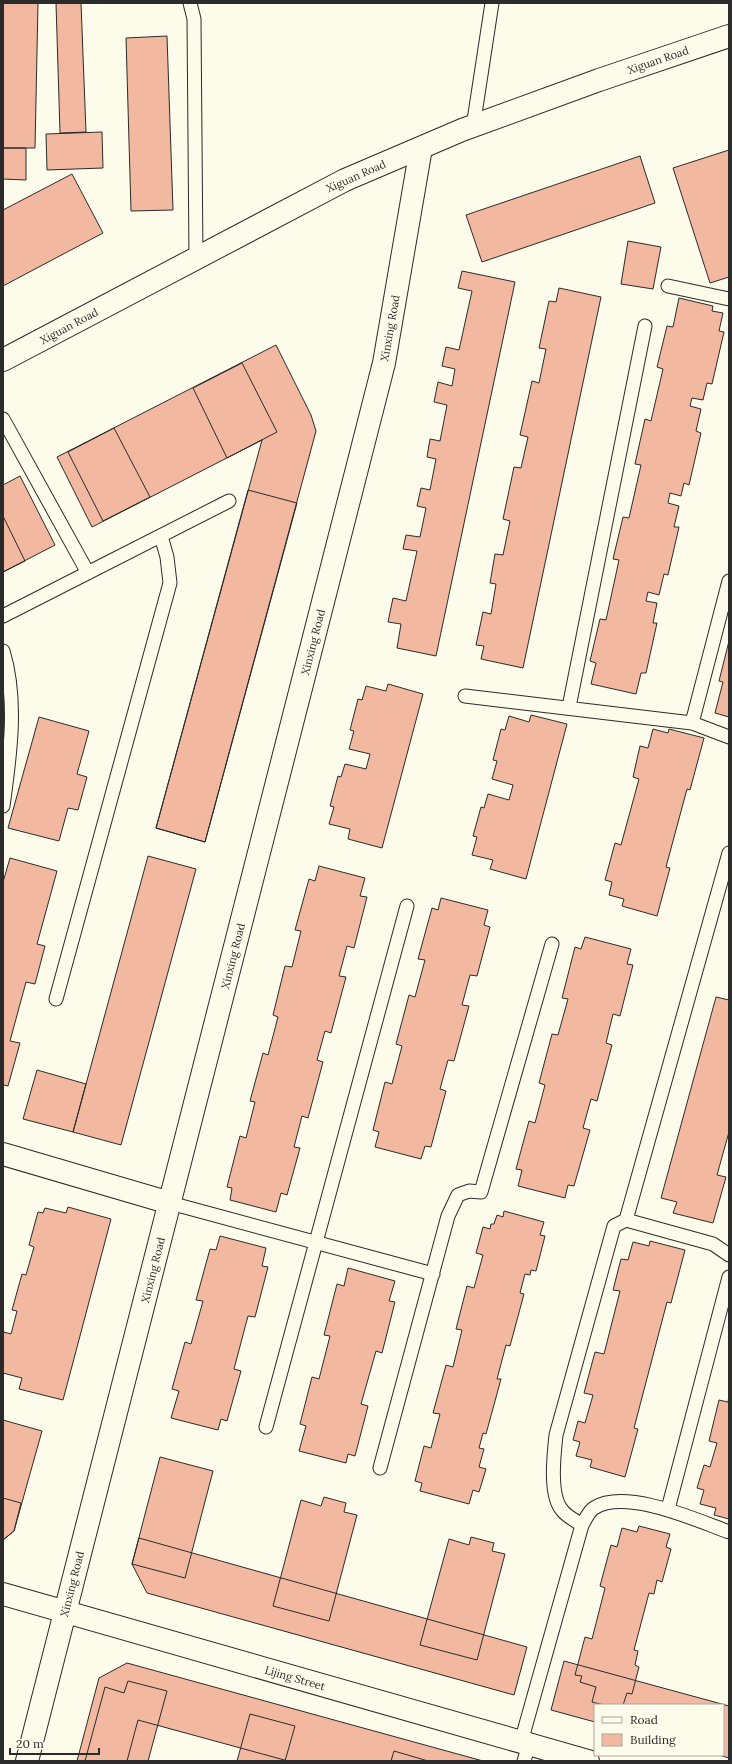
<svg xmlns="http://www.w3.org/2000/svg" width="732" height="1764" viewBox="0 0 732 1764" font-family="Lora,serif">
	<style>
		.building { fill: #f2b8a0; stroke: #2b2b2b }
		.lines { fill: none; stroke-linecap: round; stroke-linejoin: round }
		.service-casing { stroke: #2b2b2b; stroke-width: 15 }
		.minor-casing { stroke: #2b2b2b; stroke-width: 24 }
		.tertiary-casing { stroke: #2b2b2b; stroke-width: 24 }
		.service { stroke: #fdfbea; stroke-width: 13 }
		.minor { stroke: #fdfbea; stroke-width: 22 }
		.tertiary { stroke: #fdfbea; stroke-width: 22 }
		.labels { text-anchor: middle; stroke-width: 3; stroke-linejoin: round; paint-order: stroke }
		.street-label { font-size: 11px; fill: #2b2b2b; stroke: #fdfbea }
	</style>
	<rect width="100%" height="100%" fill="#fdfbea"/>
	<path class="building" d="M3,3H38L35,148H3Z
		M56,3H81L86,132L60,133Z
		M167,36L173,210L131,211L126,38Z
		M102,132L103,168L47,170L46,134Z
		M3,148H26V180L3,179Z
		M729,150V277L710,283L673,168Z
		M640,156L655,203L482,262L466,215Z
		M72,174L103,233L3,286V210Z
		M628,241L661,247L653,289L621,284Z
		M462,271L515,282L436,656L397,648L401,624L388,622L393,598L406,601L417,551L403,549L406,535L420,537L426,508L417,506L421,488L430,490L436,459L427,457L430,439L440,441L447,405L434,402L438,382L452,386L455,369L442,366L446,347L459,350L472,291L458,288Z
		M559,288L601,297L523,668L481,659L484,646L476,645L483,612L491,614L496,584L490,583L495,554L503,555L510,521L503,519L514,467L521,468L528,437L520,435L532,381L539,383L546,349L539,348L549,301L556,302Z
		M679,298L713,306L712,311L723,313L719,331L724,332L712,384L707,383L703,400L692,398L690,406L701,409L696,431L701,433L689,485L684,483L681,496L670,493L668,503L679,506L674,527H679L668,575L664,574L659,595L648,592L646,601L657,603L653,623H657L646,673H641L636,694L591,684L596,663L590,661L600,619L606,620L619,560L613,559L623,517L629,518L641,465L635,464L645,419L651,421L663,369L657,367L667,326L673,327Z
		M276,345L311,415L316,431L205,842L156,828L262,440L92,527L57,457Z
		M242,363L277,432L227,458L193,388Z
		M114,428L150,497L103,521L68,452Z
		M20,476L55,545L3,572V485Z
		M248,490L297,503L205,842L156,828Z
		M3,516L25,561L3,572Z
		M729,641V717L715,713L723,682L719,681Z
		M388,684L423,694L382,848L348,839L350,829L329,824L334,807L330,806L338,776L341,777L345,764L366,769L370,754L349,749L354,731L350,730L358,699L362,700L366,686L386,691Z
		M531,715L567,724L526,879L490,869L493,860L472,855L477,837L473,836L481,807L484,808L488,794L509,800L513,785L492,779L497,761L493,760L501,729L505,730L509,716L529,722Z
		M39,717L89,731L77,774L87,777L78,810L68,808L59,841L8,828Z
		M653,729L668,733L669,729L704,738L690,790L687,789L666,867L670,868L657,916L622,906L624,899L609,895L612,882L605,880L615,843L621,845L639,779L633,777L640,746L648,748Z
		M148,856L196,869L121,1145L73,1132Z
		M10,858L57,871L37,944L45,946L35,984L26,982L10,1041L20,1043L8,1086L3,1085V882Z
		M319,866L365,878L360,896L367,897L354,948L347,946L339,976L346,977L331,1033L325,1031L317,1060L323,1062L308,1118L302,1116L294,1147L300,1148L287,1195L281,1193L276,1212L230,1200L232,1188L227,1187L240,1136L246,1138L255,1102L250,1101L263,1053L268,1055L278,1017L273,1015L285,966L292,967L301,931L295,930L309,879L315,881Z
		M441,898L488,910L484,925L490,927L477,976L470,975L462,1005L469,1006L454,1061L448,1060L440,1089L446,1091L431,1147L425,1146L421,1159L375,1147L379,1132L373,1130L385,1082L392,1084L402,1046L396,1044L409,995L415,997L425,960L418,959L432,908L438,910Z
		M585,937L631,949L627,964L633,965L620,1016L613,1014L606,1043L612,1045L597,1101L591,1099L583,1128L590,1130L574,1186L568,1185L565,1198L518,1186L522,1170L516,1169L529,1121L535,1123L545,1085L539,1083L552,1034L558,1035L568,999L562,998L575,947L581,949Z
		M716,997L729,1000V1132L717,1175L726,1177L713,1223L673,1213L677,1202L661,1198Z
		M37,1070L86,1084L73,1132L23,1119Z
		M68,1207L111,1219L63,1400L19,1389L22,1378L3,1373V1336L4,1332L11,1334L17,1311L12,1310L22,1274L26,1275L34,1247L29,1245L38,1212L43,1213L45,1208L66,1213Z
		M504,1211L544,1222L540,1235L545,1236L536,1271L531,1270L530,1275L525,1274L520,1293L524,1294L510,1346L506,1345L497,1379H501L486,1434L483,1433L479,1448L484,1449L479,1467L486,1469L479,1492L473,1490L469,1504L420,1491L422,1483L415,1481L424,1446L431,1448L440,1414L433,1413L446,1365L453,1367L462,1330L456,1329L467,1286L474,1288L483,1255L476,1253L483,1227L490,1229L491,1224H494L497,1215L503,1217Z
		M220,1236L266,1248L262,1266L268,1267L255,1317L248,1316L234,1369L241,1371L227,1421L221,1419L218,1430L171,1418L179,1391L172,1389L185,1342L191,1344L203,1301L196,1300L210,1249L216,1250Z
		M650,1241L685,1250L671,1303L667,1302L634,1428L638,1429L625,1477L590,1467L592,1460L576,1456L580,1442L573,1440L578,1421L585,1423L593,1395L584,1393L595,1352L604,1354L620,1291L613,1290L621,1259L628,1260L633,1242L649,1246Z
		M348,1268L395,1281L389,1301L395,1302L382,1353L376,1351L361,1404L368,1406L355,1456L348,1454L346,1463L299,1451L306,1426L300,1424L312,1377L319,1379L330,1336L324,1335L337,1284L344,1286Z
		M729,1396V1519L714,1515L716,1508L700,1504L704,1490L697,1488L704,1465L710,1467L717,1443L709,1441L719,1400L728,1402Z
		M3,1420L42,1431L14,1531L3,1540Z
		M160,1457L213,1471L185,1578L132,1564Z
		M324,1497L346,1503L344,1512L357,1515L329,1621L273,1606L301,1500L321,1506Z
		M3,1498L21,1503L14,1531L3,1540Z
		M639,1526L670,1534L666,1547L671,1549L662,1582L657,1580L654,1594L649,1593L634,1650L638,1651L635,1665L639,1667L632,1694L627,1693L623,1705H604L592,1702L596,1687L580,1682L582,1676L575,1675L585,1637L592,1639L605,1588L600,1586L611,1545L617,1547L622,1528L637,1532Z
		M471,1537L494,1543L492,1551L505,1554L477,1660L420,1645L449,1539L469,1545Z
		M139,1538L527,1647L514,1695L147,1593L132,1564Z
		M564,1661L729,1706V1758L719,1755H723V1705H595V1722L551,1710Z
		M127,1663L483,1761H288L138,1720L127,1761H77L99,1678Z
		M128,1681L167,1691L148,1761H85L105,1687L124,1693Z
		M250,1714L295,1726L285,1761H237Z
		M394,1751L428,1761H391Z"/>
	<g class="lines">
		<g class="service-casing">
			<path id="service" d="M190,3L194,19L196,259
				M473,127L492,3
				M668,286L729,299
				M3,419L88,573
				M3,616L229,501
				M3,651C18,700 10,756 3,806
				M465,696L692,723L729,737
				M569,707L645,326
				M692,723L729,581
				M56,999L170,583L167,557L161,536
				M170,1203L433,1274
				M626,1220L713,1244L729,1255
				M266,1427L407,906
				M380,1468L448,1216L458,1195L469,1191L481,1192L552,944
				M668,1509L729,1277
				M582,1525C576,1521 566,1516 562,1510C549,1495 554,1454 556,1435L614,1226L626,1220L729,853
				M521,1742L582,1525C585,1520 589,1511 594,1508C626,1488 696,1520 729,1532
				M524,1761L529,1744"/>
		</g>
		<g class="minor-casing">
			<path id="minor" d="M3,1154L170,1203
				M3,1594L588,1761
				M27,1761L384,363L421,148"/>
		</g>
		<g class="tertiary-casing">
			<path id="tertiary" d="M3,360L345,180L462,130L599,80L729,36"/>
		</g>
		<use href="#service" class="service"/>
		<use href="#minor" class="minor"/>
		<use href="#tertiary" class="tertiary"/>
	</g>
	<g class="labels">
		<g class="street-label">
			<text transform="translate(658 60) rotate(-19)" y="4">Xiguan Road</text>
			<text transform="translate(356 176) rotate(-24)" y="4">Xiguan Road</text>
			<text transform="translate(69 326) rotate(-28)" y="4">Xiguan Road</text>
			<text transform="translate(390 328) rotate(-80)" y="4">Xinxing Road</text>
			<text transform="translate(313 642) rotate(-76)" y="4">Xinxing Road</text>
			<text transform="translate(233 956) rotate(-76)" y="4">Xinxing Road</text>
			<text transform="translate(153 1270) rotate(-76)" y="4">Xinxing Road</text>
			<text transform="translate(72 1584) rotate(-76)" y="4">Xinxing Road</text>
			<text transform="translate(295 1678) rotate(16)" y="4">Lijing Street</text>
		</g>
	</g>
	<rect width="732" height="1764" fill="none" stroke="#2b2b2b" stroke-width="8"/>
	<rect x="594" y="1704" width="130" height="52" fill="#fdfbea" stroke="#a9a89e"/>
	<rect x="602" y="1717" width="20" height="6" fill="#fdfbea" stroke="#a9a89e"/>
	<text x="630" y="1724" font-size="12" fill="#2b2b2b">Road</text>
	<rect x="602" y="1734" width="20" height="12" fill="#f2b8a0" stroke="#a9a89e"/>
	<text x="630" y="1744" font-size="12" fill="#2b2b2b">Building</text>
	<path d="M10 1748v6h89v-6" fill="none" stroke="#2b2b2b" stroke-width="2"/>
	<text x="16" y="1748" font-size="12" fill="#2b2b2b" stroke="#fdfbea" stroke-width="3" paint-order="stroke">20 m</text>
</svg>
